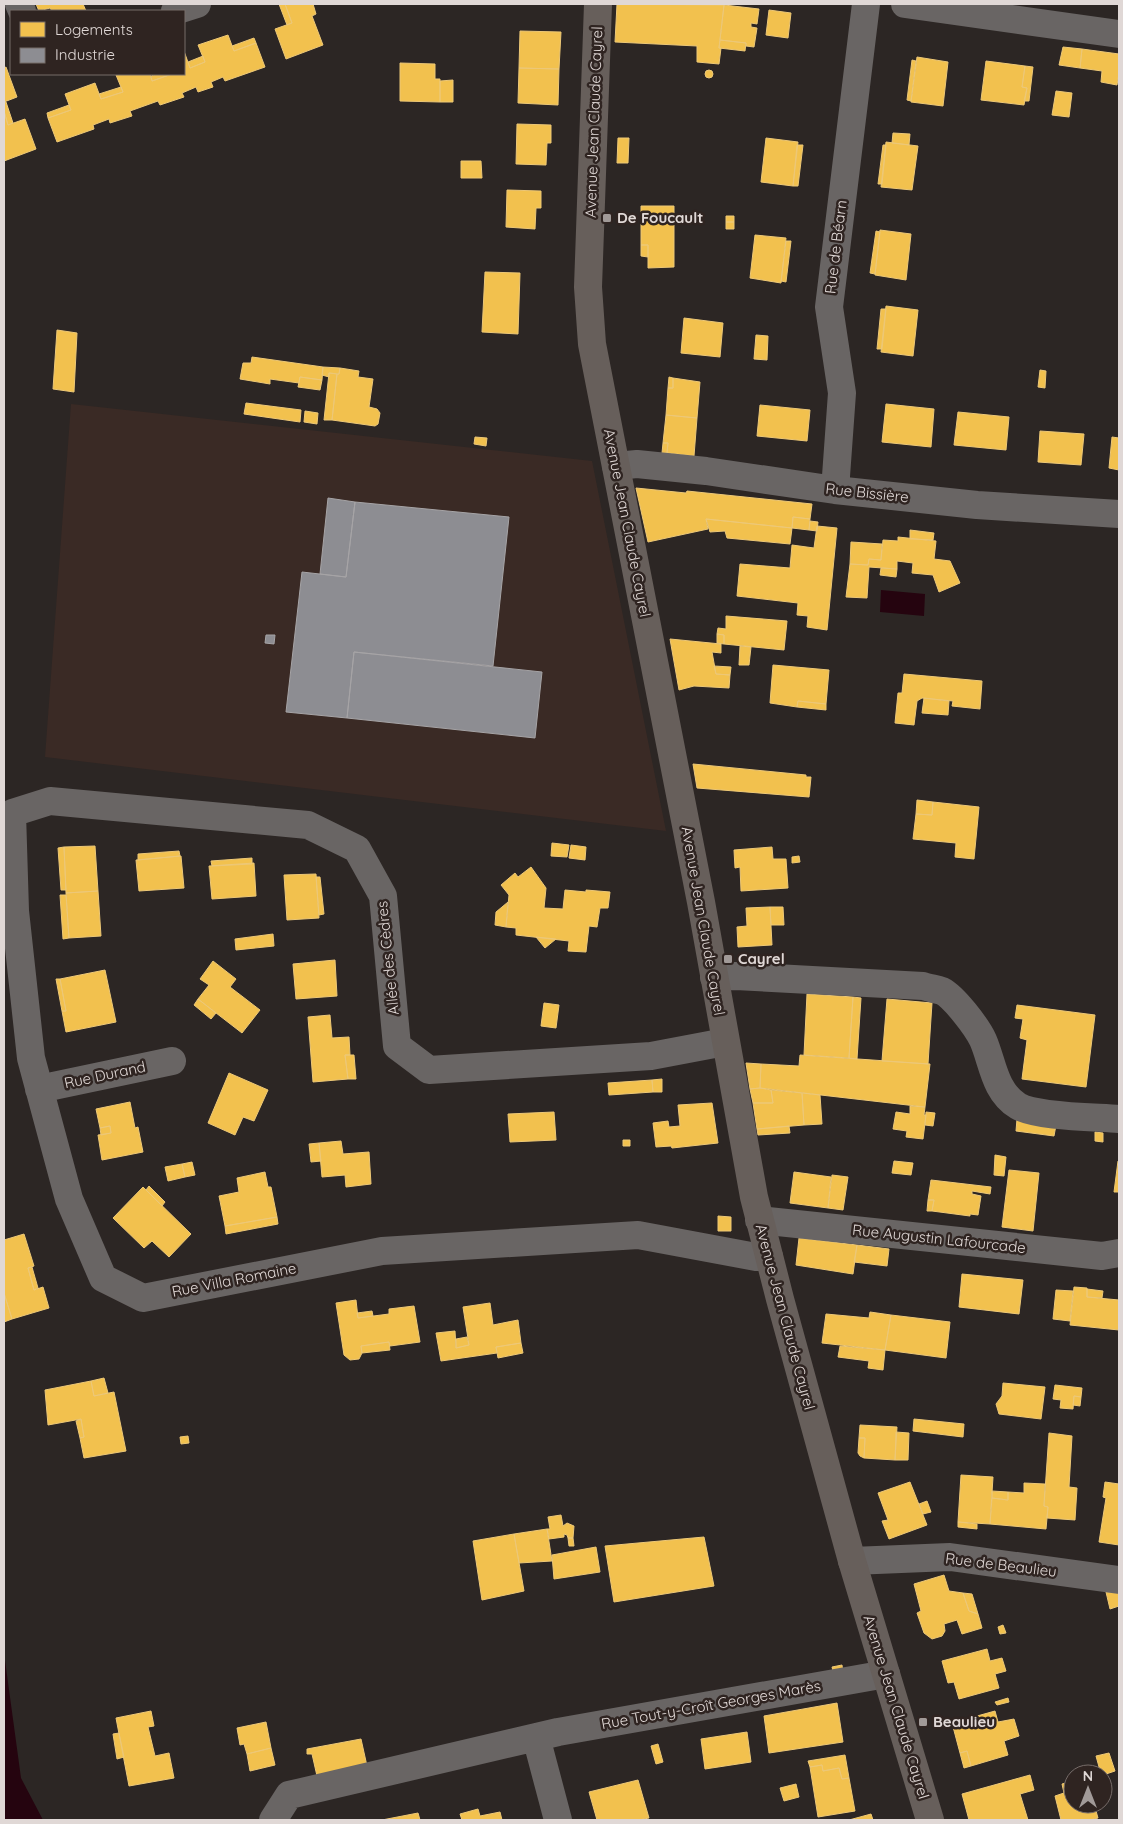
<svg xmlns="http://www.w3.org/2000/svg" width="1123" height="1824" viewBox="0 0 1123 1824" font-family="Quicksand,sans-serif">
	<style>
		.built { fill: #3a2a25 }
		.water { fill: #25040f }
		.homes { fill: #f2c14e; stroke: #edc877 }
		.industry { fill: #8d8d92; stroke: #a6a4a6 }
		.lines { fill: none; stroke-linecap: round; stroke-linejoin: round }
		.street { stroke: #696564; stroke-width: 28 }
		.secondary { stroke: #675f5b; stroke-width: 28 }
		.poi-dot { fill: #a19a98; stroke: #2f2421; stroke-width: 2 }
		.labels { text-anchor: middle; stroke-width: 5; stroke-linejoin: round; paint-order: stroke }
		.street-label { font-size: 15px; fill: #e0d8d6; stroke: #2f2421 }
		.poi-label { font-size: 15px; font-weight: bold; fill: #e0d8d6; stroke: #2f2421; text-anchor: start }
	</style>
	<rect width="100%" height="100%" fill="#2c2624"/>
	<path class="built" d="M71,404L592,461L666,831L45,757Z"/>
	<path class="water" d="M881,590L925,594L924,616L880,612Z
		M4,1653L21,1778L43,1820H4Z"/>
	<path class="homes" d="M36,4H83L86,11H52L50,8L39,11Z
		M279,4H285L292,23L287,25Z
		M285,4H313L316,14L312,16L323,45L286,59L275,29L292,23Z
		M617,4L724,5L719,48H721L719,64L697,62V46L615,42Z
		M724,5L759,9L757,24L751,23V27L757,28L754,47L746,46V43L720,40Z
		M769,10L791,13L788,38L766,35Z
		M520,31L561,32L559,69L519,68Z
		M228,35L234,51L256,43L265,67L225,81L223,77L211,82L213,87L198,92L196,87L182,93L184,97L160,105L158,101L130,111L132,116L110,123L109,119L93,125L94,129L57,142L48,118L71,110L65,94L95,83L101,99L123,92L116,75L120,74H150L152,81L172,74H184V51L190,68L205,62L198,45Z
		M254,38L256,43L234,51L232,46Z
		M720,40L746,43L745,51L719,48Z
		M1063,47L1082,49L1080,68L1059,65Z
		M1082,49L1119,54V73L1117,85L1101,82L1102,71L1080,68Z
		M203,56L205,62L190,68L188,62Z
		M917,57L948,62L943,106L911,102Z
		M912,60L916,61L911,101L907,100Z
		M986,61L1025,66L1022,87L1027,88L1024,105L981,100Z
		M400,63L435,64V79H440V102L400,101Z
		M1025,66L1033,67L1029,101H1024L1027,88L1022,87Z
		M6,67L17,97L4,102V68Z
		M519,68L559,69L558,105L518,103Z
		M705 74a4 4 0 1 1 8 0a4 4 0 1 1-8 0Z
		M157,74H172L152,81L151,76Z
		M453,80V102H440V81Z
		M121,87L123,92L101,99L99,94Z
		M1056,91L1072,93L1069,117L1052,115Z
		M4,102H6L13,123L8,125L4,111Z
		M69,105L71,110L48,118L47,113Z
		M4,111L8,125L25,119L36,149L4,161Z
		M517,124L551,125V143H547L546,165L516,164Z
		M893,133L910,134L909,145L892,143Z
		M618,138H629L628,163H617Z
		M766,138L798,142L793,186L761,182Z
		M886,142L918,146L912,190L881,187Z
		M797,145H803L798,186H793Z
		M883,145H886L882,184H878Z
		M461,161H481L482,178H461Z
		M507,190L541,191V208H536L535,229L506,227Z
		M641,206H674V267L648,268V245H641Z
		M726,216H734V222H726Z
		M726,222H734V229H726Z
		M880,230L911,234L906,280L875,275Z
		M876,231L880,232L875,274L870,273Z
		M755,235L786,238L781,283L750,278Z
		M786,241H791L786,282L781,281Z
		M641,245H648V257L641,256Z
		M485,272L520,273L518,334L482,332Z
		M886,306L918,310L913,356L881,352Z
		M881,309H886L882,349H877Z
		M684,318L723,323L720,357L681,353Z
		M57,330L77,333L74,392L53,389Z
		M756,335L768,336L767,360L754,359Z
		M252,357L323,367L322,380L300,377L299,383L270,379V384L240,379L243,363H251Z
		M323,367L340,368L339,374L329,373V377L322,375Z
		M340,368L359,371L358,377L373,379L369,407L377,409L380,413L378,424L375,426L332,420L337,374H339Z
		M1040,370L1046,371L1045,388L1038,387Z
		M329,373L337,374L332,420H324Z
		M300,377L322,380L320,390L298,387Z
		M669,377L673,378V388H668Z
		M673,378L700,382L697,418L666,415L668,388H673Z
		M246,403L301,410L300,422L244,414Z
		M886,404L934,409L931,447L882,442Z
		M760,405L810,410L807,441L757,436Z
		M305,411L318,413L317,424L304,422Z
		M958,412L1009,417L1006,450L954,445Z
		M666,415L697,418L694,456L667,453L668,443H663Z
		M1040,431L1084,434L1081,465L1038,462Z
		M475,437L487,438L486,446L474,444Z
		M1112,437L1119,438V470L1109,468Z
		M663,443H668L667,453H662Z
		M636,488L686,493L687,491L812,504L810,519L793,517L792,528L706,519L708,529L648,542Z
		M793,517L810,519L809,530L792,528Z
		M706,519L792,528L790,544L727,538L725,531L710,532Z
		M810,521L818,522L817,531L809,530Z
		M817,526L837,528L827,630L807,627L808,616L797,615L798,603L737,596L740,564L790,568L792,545L814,548Z
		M910,530L934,533L933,540L910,539Z
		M898,537L936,541L934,559L950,561L960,583L939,592L933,575L912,573L913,563L897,561V569L869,567L867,598L846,597L850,564L868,565L869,559L881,560L883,540L898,541Z
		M851,542L882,544L881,560L869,559L868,565L850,564Z
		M881,568L897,569L896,577L880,575Z
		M726,616L787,621L784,650L724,644V635L717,634L718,628L726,629Z
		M717,634L724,635V644L717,643Z
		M670,639L721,644V653L712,652L716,674L730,675L729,688L694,686L679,690Z
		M740,646L751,647L749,665H739Z
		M773,665L829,670L826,704L798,701L797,707L770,703Z
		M714,666L731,667L730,675L716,674Z
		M904,674L982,681L980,709L952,706L953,701L922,698L917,701L914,725L895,723L898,693H902Z
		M924,698L949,701L948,715L922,713Z
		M798,701L826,704V710L797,707Z
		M693,764L806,775V777H811L809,797L697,788Z
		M917,800L933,802L932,815L916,814Z
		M933,802L979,807L974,859L955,857L956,843L913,839L916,814L932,815Z
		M552,843L569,845L567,857L551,856Z
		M571,845L586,847L585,860L569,858Z
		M95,846L98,891L66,893L64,847Z
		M64,847L66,890H61L58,848Z
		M772,847L773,859H786L788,888L741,891L740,867L735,868L734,850Z
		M179,851L180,856L138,860V854Z
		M181,856L184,888L139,891L136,860Z
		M799,856L800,862L792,863V857Z
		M252,858V864L212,866L211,861Z
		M254,863L256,896L212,899L209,866Z
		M531,867L546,888L544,908L563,909L565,890L586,892V890L610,892L608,908H600L597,927L589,926L586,952L568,951L569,941L516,935V928L506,927L509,895L501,885L515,873L518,877Z
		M316,874L319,918L287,920L284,875Z
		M316,877H320L324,914L319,915Z
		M98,891L101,936L69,938L66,893Z
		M60,895H66L69,938L63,939Z
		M508,902L506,927L495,925L496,912Z
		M770,907H783L784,925H771Z
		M770,907L772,945L738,947L737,927L747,926L746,908Z
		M273,934L274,946L236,950L235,939Z
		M536,937L556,939L545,948Z
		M335,960L337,996L296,999L293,964Z
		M213,961L236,979L230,987L260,1010L242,1033L198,999L209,985L200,979Z
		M105,970L116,1022L66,1032L62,1011H66L60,979Z
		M56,979H60L66,1011H62Z
		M807,994L853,997L849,1058L804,1055Z
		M853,997L861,998L857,1059L849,1058Z
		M198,999L216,1013L211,1019L194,1005Z
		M887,999L932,1003L928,1064L882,1061Z
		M544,1003L559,1005L556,1028L541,1026Z
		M1017,1005L1095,1015L1086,1087L1022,1079L1027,1040L1020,1038L1023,1019L1015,1018Z
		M330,1015L332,1038L349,1037L350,1055H345L348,1079L313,1082L308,1017Z
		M345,1055H354L356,1079H348Z
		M800,1055L930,1064L925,1107L760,1088L761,1064L799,1066Z
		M746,1063L761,1064L760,1088L750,1089Z
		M229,1073L268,1090L254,1121L243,1117L235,1135L208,1123Z
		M662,1079V1092H653L652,1080Z
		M652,1080L653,1092L609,1095L608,1083Z
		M760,1088L771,1090L773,1103H753L750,1089Z
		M771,1090L802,1093L804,1125L757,1129L753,1103H773Z
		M802,1093L820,1095L822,1124L804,1125Z
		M130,1102L135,1128L138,1127L143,1152L102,1160L98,1135L111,1133L110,1126L100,1128L96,1109Z
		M712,1103L718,1143L672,1148L671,1146L656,1147L653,1123L668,1121L669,1127L680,1126L678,1105Z
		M910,1106L925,1107L924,1115H926L923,1139L906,1137L907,1131L893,1129L896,1112L910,1114Z
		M554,1112L556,1140L510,1142L508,1114Z
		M926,1112L935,1113L933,1126L925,1125Z
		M1017,1119L1056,1125L1054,1136L1016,1131Z
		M110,1126L111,1133L101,1135L100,1128Z
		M789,1126L790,1133L758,1135L757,1129Z
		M1095,1132L1103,1133V1142L1095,1141Z
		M623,1140H630V1146H623Z
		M341,1141L343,1154L369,1152L371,1184L346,1187L345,1175L322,1177L319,1143Z
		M319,1143L321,1161L311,1162L309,1144Z
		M995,1155L1006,1157L1004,1176L994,1175Z
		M894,1161L913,1163L911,1175L892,1173Z
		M1118,1161H1119V1192H1114Z
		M192,1162L195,1175L185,1177L182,1164Z
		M182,1164L185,1177L168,1181L165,1167Z
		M1009,1170L1039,1173L1033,1231L1002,1227Z
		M265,1172L268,1187H271L277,1217L225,1226L219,1196L239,1192L237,1178Z
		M794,1172L831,1177L828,1208L790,1203Z
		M832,1175L848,1177L843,1210L828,1208Z
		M931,1180L991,1187L990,1194L972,1191V1194L981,1196L978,1215L970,1214V1216L932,1211L934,1200H928Z
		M149,1186L165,1202L162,1206L146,1190Z
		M143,1187L191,1234L169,1257L152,1241L144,1248L113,1218Z
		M928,1200H934L932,1211H927Z
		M718,1216L731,1217V1231H718Z
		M277,1217L278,1224L226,1234L225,1226Z
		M24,1234L34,1266L28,1268L34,1290L43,1287L49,1308L12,1319L4,1293V1240Z
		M799,1238L857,1245L853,1274L796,1265Z
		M857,1245L889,1249L887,1266L854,1262Z
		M32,1267L38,1288L34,1290L28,1268Z
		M962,1274L1023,1280L1019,1314L959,1307Z
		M1074,1287L1087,1288V1297L1119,1300V1330L1070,1325Z
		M1087,1289L1103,1291L1102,1298L1087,1297Z
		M1056,1290L1073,1291L1070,1321L1053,1319Z
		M4,1293L12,1319L4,1322Z
		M356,1300L358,1318L389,1314V1309L414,1306L420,1342L390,1346L389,1342L361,1346L362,1353L359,1359L350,1360L344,1355L336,1303Z
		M490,1303L493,1325L518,1320L521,1343L496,1347L497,1353L441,1361L436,1333L455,1331L456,1348L469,1345L463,1307Z
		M372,1311L373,1316L358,1318L357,1313Z
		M870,1312L891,1315L885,1350L822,1343L826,1314L869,1318Z
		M891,1315L950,1322L946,1358L885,1350Z
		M467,1337L469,1345L456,1348V1339Z
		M389,1342L390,1350L362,1353L361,1346Z
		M521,1343L523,1353L498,1358L496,1347Z
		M840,1346L885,1350L883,1370L868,1368L869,1361L838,1357Z
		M104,1378L108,1393L94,1396L91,1381Z
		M91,1381L94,1396L114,1392L126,1451L84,1458L80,1438L84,1437L81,1419L48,1425L45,1390Z
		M1003,1383L1045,1387L1041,1419L999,1414L996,1404L1002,1396Z
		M1055,1385L1082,1388L1081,1397L1074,1396L1073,1409L1060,1408L1061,1400L1053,1399Z
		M1074,1396L1081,1397L1080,1406L1073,1405Z
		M81,1419L84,1437L80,1438L76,1421Z
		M914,1419L964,1424L963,1437L913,1431Z
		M860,1425L897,1427L895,1460L864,1458L865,1438H859Z
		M896,1432L909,1433L908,1460H895Z
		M1049,1433L1072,1436L1069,1487L1077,1488L1075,1520L1047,1518L1048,1507L1044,1506Z
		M188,1436L189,1443L181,1444L180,1437Z
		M859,1438H865L864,1458L860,1456L858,1453Z
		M961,1475L993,1477L990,1524L958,1522Z
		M910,1482L927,1525L889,1539L882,1521L888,1520L878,1493Z
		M1105,1482L1119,1484V1545L1099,1542L1106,1498L1103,1497Z
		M1024,1483L1045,1484L1044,1506L1048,1507L1046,1529L990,1524L992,1498L1008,1500V1492L1024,1493Z
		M992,1491L1008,1492V1500L992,1498Z
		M927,1501L931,1512L923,1514L919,1504Z
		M561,1515L563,1526L567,1523L574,1526L573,1538H568L567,1535L564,1534V1537L549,1539L547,1529H550L548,1517Z
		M958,1522L977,1524V1529L958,1527Z
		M547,1529L552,1561L519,1563L514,1534Z
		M514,1534L524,1591L482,1600L473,1541Z
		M704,1537L714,1586L614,1602L605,1546Z
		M568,1538H573L574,1546H569Z
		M596,1547L600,1572L554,1579L552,1555Z
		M944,1575L949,1591L963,1593L969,1611L978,1614L982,1628L962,1634L957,1620L944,1624L945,1631L942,1636L932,1639L924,1633L917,1613L921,1611L914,1584Z
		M1106,1592L1119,1593V1606L1110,1609Z
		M963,1593L972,1594L978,1614L969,1611Z
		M1003,1625L1006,1633L1000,1634L998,1627Z
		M987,1649L990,1661L1002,1658L1006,1671L995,1674L999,1688L959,1699L954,1682L948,1683L942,1661Z
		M842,1665L843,1673L834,1675L832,1667Z
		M1008,1698L1009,1702L997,1705L995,1702Z
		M837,1703L843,1742L769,1753L764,1716Z
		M151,1711L154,1726L148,1727L155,1756L169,1753L174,1778L129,1786L116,1718Z
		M995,1711L998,1722L1014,1719L1019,1736L1004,1741L1008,1755L971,1766L967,1751L960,1753L952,1723Z
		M266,1722L271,1748L247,1754L244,1744L240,1745L237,1728Z
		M747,1732L751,1762L705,1769L701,1739Z
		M119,1733L124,1757L117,1759L113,1734Z
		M361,1739L367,1766L317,1776L312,1754H307V1749Z
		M658,1744L663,1762L656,1764L651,1746Z
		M271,1748L275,1765L250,1771L247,1754Z
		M967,1751L971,1766L964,1768L960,1753Z
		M1109,1753L1115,1771L1103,1775L1101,1774L1096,1756Z
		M845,1755L849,1778L842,1779L839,1768L823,1771L822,1765L810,1767L808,1761Z
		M822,1765L823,1771L839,1768L842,1779L849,1778L855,1811L818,1817L810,1767Z
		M1030,1775L1034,1790L1020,1794L1028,1820H969L962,1794Z
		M638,1780L649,1818L639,1820H597L589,1792Z
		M1073,1781V1804H1094L1098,1818L1090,1820H1061L1055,1796L1064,1793L1062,1784Z
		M796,1784L799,1797L784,1801L780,1788Z
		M478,1809L480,1816L500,1812L502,1820H462L460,1814Z
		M418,1813L420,1820H382Z
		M871,1814L873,1820H849Z"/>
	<path class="industry" d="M328,498L355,502L346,577L320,574Z
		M355,502L509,517L493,666L354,652L347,718L286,712L302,572L346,577Z
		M266,635H275L274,644L265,643Z
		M354,652L542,672L535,738L347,718Z"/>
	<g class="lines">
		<path class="street" d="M19,4L22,11
			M905,4L1119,34
			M175,11L197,4
			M616,466L637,464L706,471L835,490L977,505L1119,514
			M835,490L842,393L829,307L866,4
			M714,977L736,976L923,986C929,988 936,989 942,991C954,997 977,1027 983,1040C993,1063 994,1091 1018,1106C1037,1117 1095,1117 1119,1119
			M725,1042L651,1056L429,1070L397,1046L383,896L357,849L308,825L50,801L12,813L15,911L31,1058L69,1199L103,1278L143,1298L382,1251L638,1235L756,1257H769
			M39,1089L172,1061
			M759,1220L1102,1256L1119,1253
			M852,1561L950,1557L1119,1580
			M536,1737L558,1820
			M273,1820L289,1795L558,1732L886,1674"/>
		<path class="secondary" d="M598,4L588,287L592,344L701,902L754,1197L780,1299L852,1561L930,1820"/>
	</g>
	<g class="poi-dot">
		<rect x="602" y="213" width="10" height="10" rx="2.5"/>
		<rect x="723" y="954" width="10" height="10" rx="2.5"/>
		<rect x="918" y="1717" width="10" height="10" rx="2.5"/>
	</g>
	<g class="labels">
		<g class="street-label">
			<text transform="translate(594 122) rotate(-88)" y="5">Avenue Jean Claude Cayrel</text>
			<text transform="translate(836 247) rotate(-83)" y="5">Rue de Béarn</text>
			<text transform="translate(867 493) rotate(6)" y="5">Rue Bissière</text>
			<text transform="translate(627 523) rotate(79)" y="5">Avenue Jean Claude Cayrel</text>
			<text transform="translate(703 921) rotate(80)" y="5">Avenue Jean Claude Cayrel</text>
			<text transform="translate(388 958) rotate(-96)" y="5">Allée des Cèdres</text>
			<text transform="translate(105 1075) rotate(-12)" y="5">Rue Durand</text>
			<text transform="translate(939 1239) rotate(6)" y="5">Rue Augustin Lafourcade</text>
			<text transform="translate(234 1280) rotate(-11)" y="5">Rue Villa Romaine</text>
			<text transform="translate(785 1317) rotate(75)" y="5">Avenue Jean Claude Cayrel</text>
			<text transform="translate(1001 1565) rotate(7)" y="5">Rue de Beaulieu</text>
			<text transform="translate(711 1705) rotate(-10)" y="5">Rue Tout-y-Croît Georges Marès</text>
			<text transform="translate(896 1707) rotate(73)" y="5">Avenue Jean Claude Cayrel</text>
		</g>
		<g class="poi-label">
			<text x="617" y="223">De Foucault</text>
			<text x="738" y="964">Cayrel</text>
			<text x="933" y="1727">Beaulieu</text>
		</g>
	</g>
	<rect width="1123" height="1824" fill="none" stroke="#e0d8d6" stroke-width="10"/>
	<rect x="10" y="10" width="175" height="65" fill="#2f2421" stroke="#766c69"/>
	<rect x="20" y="22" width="25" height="15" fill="#f2c14e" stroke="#766c69"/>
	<text x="55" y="35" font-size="15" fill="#e0d8d6">Logements</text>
	<rect x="20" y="48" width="25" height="15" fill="#8d8d92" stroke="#766c69"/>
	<text x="55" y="60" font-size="15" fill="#e0d8d6">Industrie</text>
	<g transform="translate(1088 1789)"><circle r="24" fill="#2f2421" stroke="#766c69"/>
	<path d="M0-4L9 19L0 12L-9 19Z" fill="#a19a98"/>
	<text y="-8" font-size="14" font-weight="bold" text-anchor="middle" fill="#e0d8d6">N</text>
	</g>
</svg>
